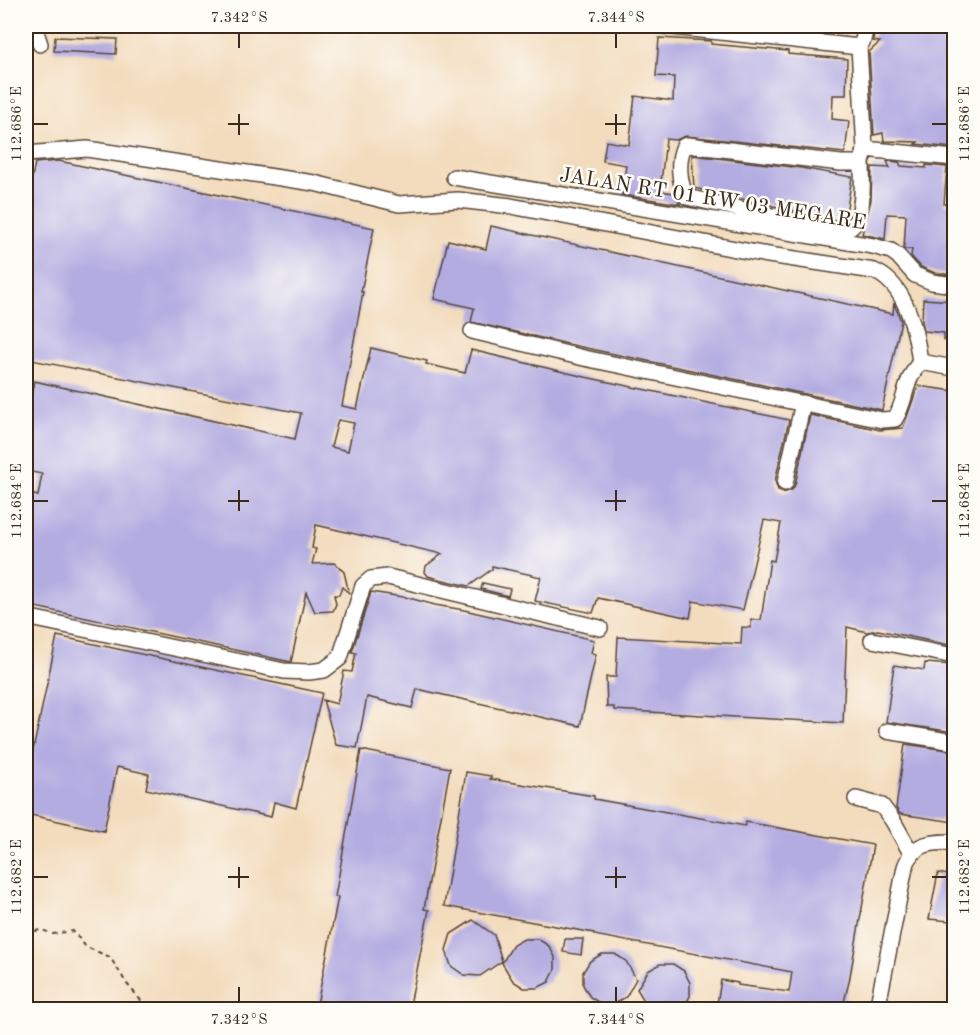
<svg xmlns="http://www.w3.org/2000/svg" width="980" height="1035" viewBox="0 0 980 1035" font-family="'Old Standard TT',serif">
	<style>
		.building { fill: #b3ace1; fill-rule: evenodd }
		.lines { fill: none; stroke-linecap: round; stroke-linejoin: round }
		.minor-casing { stroke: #574536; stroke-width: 18 }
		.path { stroke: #574536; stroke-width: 2; stroke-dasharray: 4.5 4.5; stroke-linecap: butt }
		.minor { stroke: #fff; stroke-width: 15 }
		.ticks { fill: none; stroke: #3b2a1e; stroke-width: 2 }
		.labels { text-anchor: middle; stroke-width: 5; stroke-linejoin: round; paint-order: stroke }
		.street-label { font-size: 21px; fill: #3b2a1e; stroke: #fdfcf7 }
		.neatline { fill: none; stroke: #3b2a1e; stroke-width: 2 }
		.ticks-label { font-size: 15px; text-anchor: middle; fill: #3b2a1e }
	</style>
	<rect width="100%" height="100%" fill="#fdfcf7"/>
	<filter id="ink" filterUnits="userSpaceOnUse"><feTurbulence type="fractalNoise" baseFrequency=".0167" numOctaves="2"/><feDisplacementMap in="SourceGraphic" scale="12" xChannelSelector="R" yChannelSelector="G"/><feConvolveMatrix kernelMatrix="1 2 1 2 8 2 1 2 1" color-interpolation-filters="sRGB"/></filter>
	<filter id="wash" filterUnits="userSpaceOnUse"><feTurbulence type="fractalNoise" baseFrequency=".008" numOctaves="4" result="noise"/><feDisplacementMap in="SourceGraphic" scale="24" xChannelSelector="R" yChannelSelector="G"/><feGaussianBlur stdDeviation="1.35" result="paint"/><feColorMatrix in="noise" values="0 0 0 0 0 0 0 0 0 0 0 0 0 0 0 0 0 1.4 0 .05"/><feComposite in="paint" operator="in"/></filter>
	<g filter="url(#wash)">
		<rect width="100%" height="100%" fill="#f3dcbd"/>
		<g id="blocks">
			<path class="building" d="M875,26H952L947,63L954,64V148L915,144L918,142L884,141L883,133L874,135L869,52L880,42L873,41Z
				M55,37L117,39L116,54L54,51Z
				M659,38L711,41V44L788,51V54L847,59L846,95H833L832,119L849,121L845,153L686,136L676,140L666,139L660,191L674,193L680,204L622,195L626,165L603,161L606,141L629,145L635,96L673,101L674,77L656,76Z
				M692,155L801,168L852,177L845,219L835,220L694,188Z
				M59,161L374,228L361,292H363L342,406L357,409L371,348L427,361L426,364L465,373L471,350L585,377L789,420L775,481L778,490L783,493L792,490L795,485L810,415L880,430L903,428L918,386L954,391V646L878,630L867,632L847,627L843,723L614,710V707H607L606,677H616L618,637L741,644L742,627L751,628V620H761L770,560L774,561L781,523L764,520L743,610L693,601L690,618L598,598L593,613L535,601L541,577L492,566V569L469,586L439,579L428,576L425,572L426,566L442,554L316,525L312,548L316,549L312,564L334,563L344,572L349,593L342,587L339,595H334L336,604L333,611L315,612L306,592L291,662L26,605V493L38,496L42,474L26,471V422L34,381L295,439L301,413L26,359V207L35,163ZM338,420L354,423L348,451L331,447Z
				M887,161L899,162L901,166L926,168V165L947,167L944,204L954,205V275L935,273L921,267L911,256L912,249H904L906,215L887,214L885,239L862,234L871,200L872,167L890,168Z
				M491,226L893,314L894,303L901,321L882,410L586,348L471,322L474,308L434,299L448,240L486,249Z
				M923,299L954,301V341L944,340V333L924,331L922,321Z
				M483,583L510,589L508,596L481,589Z
				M371,592L409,598L435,605L464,610L594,640L591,653L596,654L580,726L417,689L412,708L367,697L357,748L336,745L323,700L337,704L344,671L352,672L356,653L352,652Z
				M57,636L322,693L296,808L274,802L271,817L146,789L149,774L117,767L104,831L26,814V784Z
				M925,663L954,665V732L886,722L894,665L924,670Z
				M905,744L954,751V822L900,814L896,808Z
				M361,750L450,768L424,909L429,910L409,1010H316L338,897H335Z
				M466,772L491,776L490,779L594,796V799L745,826L746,822L873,845L849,982L842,1010H716L721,980L738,983V985L789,992L792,972L594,935V933L444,906Z
				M938,873L954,876V898L950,921L929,919Z
				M473,920L494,935L502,961L480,976L464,975L451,966L446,950L451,934Z
				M524,939H538L549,946L555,957V970L549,982L537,988H524L513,981L502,963L513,945Z
				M565,939H583L581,955L563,952Z
				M602,954H615L626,961L636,979L626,997L614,1004H601L590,997L583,985V972L590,961Z
				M660,964H673L684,971L690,983V996L684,1007L680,1010H652L648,1007L637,989L648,971Z"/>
		</g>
	</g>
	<g filter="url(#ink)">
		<use href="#blocks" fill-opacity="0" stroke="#574536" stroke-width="1.5"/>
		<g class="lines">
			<g class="minor-casing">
				<path id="minor" d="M34,26L40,44
					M664,26L859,47L865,149L862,163H841L688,145L684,146C677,161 679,184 687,197L834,230C838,230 844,231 848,229C866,221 862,179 862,163
					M859,47L863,40L866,26
					M865,149L954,158
					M26,154L87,149L314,183L399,204L458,200L511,206L762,254L874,271C906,284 916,331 920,362
					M454,177L873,246L891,251L898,256L915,275L932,282L954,285
					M472,331L584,358L882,420L895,419C907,399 903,383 920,362L954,368
					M785,483L803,403
					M26,617L284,671L309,672L324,670L340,658L363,586L371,579L388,577L600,628
					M872,640L954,656
					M887,731L954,742
					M856,799L882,806L893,821L911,853
					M877,1010L905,867C914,842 931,842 954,842"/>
			</g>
			<path class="path" d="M26,932L42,930L53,934L73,931L86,947L110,957L127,984L149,1010"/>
			<use href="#minor" class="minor"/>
		</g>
	</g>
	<path class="ticks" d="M239,33V48M616,33V48M239,114V135M616,114V135M33,124H48M228,124H249M605,124H626M932,124H947M239,490V511M616,490V511M33,501H48M228,501H249M605,501H626M932,501H947M239,867V888M616,867V888M33,877H48M228,877H249M605,877H626M932,877H947M239,987V1002M616,987V1002"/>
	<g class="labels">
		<g class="street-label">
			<text transform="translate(713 198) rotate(9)" y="7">JALAN RT 01 RW 03 MEGARE</text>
		</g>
	</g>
	<rect width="980" height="1035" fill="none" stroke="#fdfcf7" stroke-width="66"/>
	<rect x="33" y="33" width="914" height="969" class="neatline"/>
	<g class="ticks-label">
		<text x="239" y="22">7.342°S</text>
		<text x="616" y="22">7.344°S</text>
		<text transform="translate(964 124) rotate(-90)" y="5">112.686°E</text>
		<text transform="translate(16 124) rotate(-90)" y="5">112.686°E</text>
		<text transform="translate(964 501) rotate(-90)" y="5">112.684°E</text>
		<text transform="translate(16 501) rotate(-90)" y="5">112.684°E</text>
		<text transform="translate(964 877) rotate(-90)" y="5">112.682°E</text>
		<text transform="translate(16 877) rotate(-90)" y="5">112.682°E</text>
		<text x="239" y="1024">7.342°S</text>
		<text x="616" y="1024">7.344°S</text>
	</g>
</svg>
